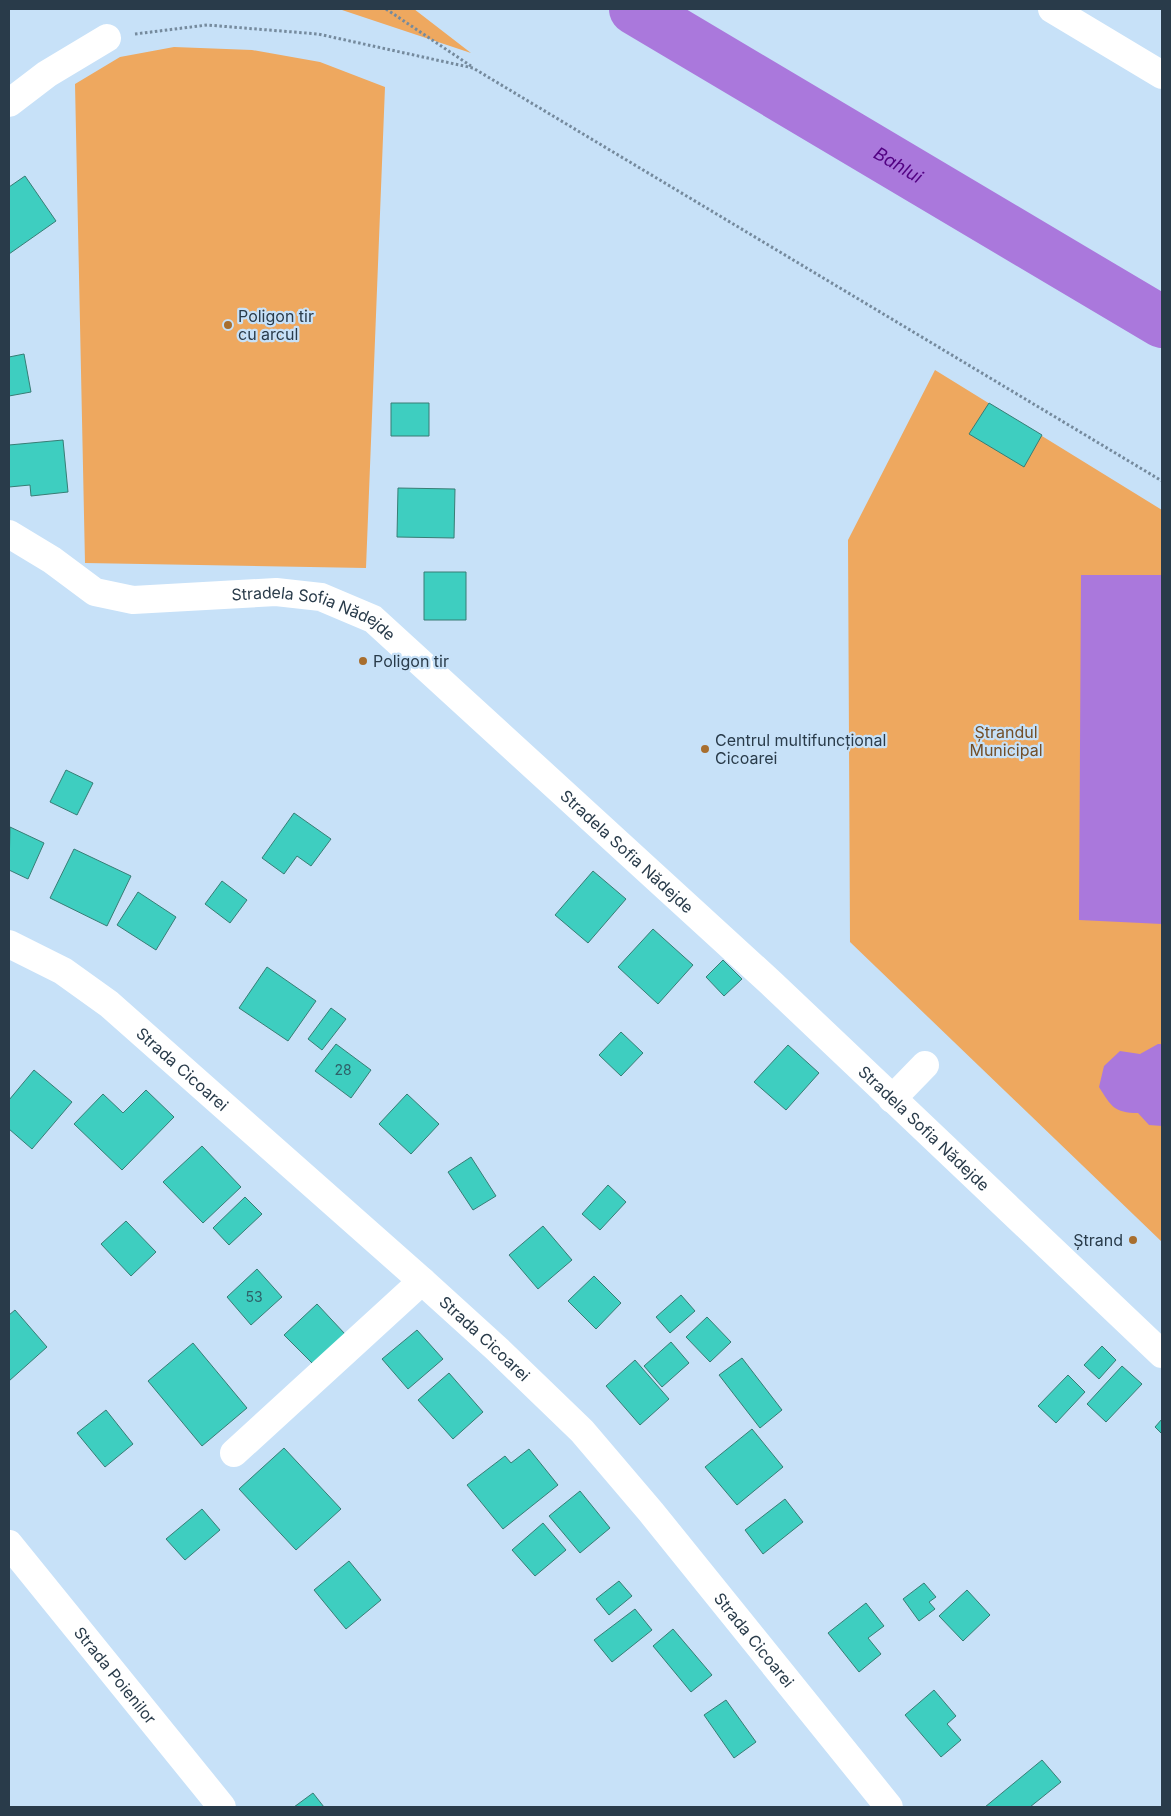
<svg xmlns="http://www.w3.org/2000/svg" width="1171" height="1816" viewBox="0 0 1171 1816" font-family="Inter,sans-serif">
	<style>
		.green { fill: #eea85f }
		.water { fill: #aa78dc }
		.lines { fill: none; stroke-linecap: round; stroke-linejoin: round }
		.river { stroke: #aa78dc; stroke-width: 52 }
		.building { fill: #3ecec0; stroke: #387d75 }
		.path { stroke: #758a9d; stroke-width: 3; stroke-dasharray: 2.5 2.5; stroke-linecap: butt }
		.minor { stroke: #fff; stroke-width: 28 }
		.poi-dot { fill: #a86e2e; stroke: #c7e1f8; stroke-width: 2 }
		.labels { text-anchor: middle; stroke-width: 4.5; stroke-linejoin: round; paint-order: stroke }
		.number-label { font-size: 14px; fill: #2e6068 }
		.poi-label { font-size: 16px; fill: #293b4a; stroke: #c7e1f8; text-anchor: start }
		.street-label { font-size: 16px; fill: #293b4a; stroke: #c7e1f8 }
		.park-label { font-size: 16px; fill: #724e27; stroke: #c7e1f8 }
		.water-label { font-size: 18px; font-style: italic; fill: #520082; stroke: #c7e1f8 }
	</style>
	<rect width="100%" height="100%" fill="#c7e1f8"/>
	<path class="green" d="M339,9H414L471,53Z
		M174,47L252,50L320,62L385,87L366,568L85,563L75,84L120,57Z
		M935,370L1162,510V1242L850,942L848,540Z"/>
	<path class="water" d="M1081,575H1162V924L1079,920Z
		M1158,1044H1162V1126L1149,1125L1138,1113C1114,1113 1111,1106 1099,1087L1104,1066L1120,1051L1140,1054Z"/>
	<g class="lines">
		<path class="river" id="s1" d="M635,9L1162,322"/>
	</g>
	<path class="building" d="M25,176L56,221L9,254V187Z
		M24,354L31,392L9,396V357Z
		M391,403H429V436H391Z
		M989,403L1042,435L1024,467L969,434Z
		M63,440L68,492L31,496L30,485L9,487V445Z
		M398,488L455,489L454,538L397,537Z
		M424,572H466V620H424Z
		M66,770L93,783L77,815L50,802Z
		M294,813L331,839L311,866L297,856L284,874L262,858Z
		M10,827L44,843L28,879L9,870Z
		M74,849L131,876L107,926L50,898Z
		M593,871L626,899L588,943L555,915Z
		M222,881L247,900L230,923L205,904Z
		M138,892L176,917L156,950L117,925Z
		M653,929L693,965L658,1004L618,967Z
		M723,960L742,979L724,996L706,977Z
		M267,967L316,1001L288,1041L239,1008Z
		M331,1008L346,1019L322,1050L308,1039Z
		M621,1032L643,1053L621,1076L599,1055Z
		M336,1044L371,1070L351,1098L315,1071Z
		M788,1045L819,1073L786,1110L754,1082Z
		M34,1070L72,1102L32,1149L9,1129V1100Z
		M146,1090L174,1117L122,1170L74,1124L103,1094L123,1113Z
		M407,1094L439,1124L411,1154L379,1124Z
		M202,1146L241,1187L203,1223L163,1182Z
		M471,1157L496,1196L473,1210L448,1172Z
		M608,1185L626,1202L600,1230L582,1214Z
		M245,1197L262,1214L229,1245L213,1228Z
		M126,1221L156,1252L131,1276L101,1244Z
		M543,1226L572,1260L538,1289L509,1255Z
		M257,1269L282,1297L251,1325L227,1297Z
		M594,1276L621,1303L596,1329L568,1301Z
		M681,1295L695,1311L670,1333L656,1317Z
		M317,1304L345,1334L313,1364L284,1335Z
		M15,1310L47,1347L9,1381V1315Z
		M707,1317L731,1342L710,1362L686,1337Z
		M417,1330L443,1359L408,1389L382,1359Z
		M671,1342L689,1363L662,1387L644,1366Z
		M193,1343L247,1408L202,1446L148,1381Z
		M1102,1346L1116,1360L1099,1379L1084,1365Z
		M742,1358L782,1410L760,1428L719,1375Z
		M635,1360L669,1399L640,1425L606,1386Z
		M1122,1366L1142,1384L1106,1422L1087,1404Z
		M449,1373L483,1412L453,1439L418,1400Z
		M1068,1375L1085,1392L1056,1423L1038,1406Z
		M106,1410L133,1444L105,1467L77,1433Z
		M1162,1419V1434L1155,1427Z
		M752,1429L783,1467L737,1505L705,1467Z
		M284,1448L341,1509L296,1550L239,1489Z
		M529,1449L558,1485L503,1529L467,1485L505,1456L511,1463Z
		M580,1491L610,1528L580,1553L549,1516Z
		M785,1499L803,1522L763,1554L745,1530Z
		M202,1509L220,1530L185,1560L166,1539Z
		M543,1523L566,1550L535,1576L512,1550Z
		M349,1561L381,1600L346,1629L314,1590Z
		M619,1581L632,1596L609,1615L596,1599Z
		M924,1583L936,1597L929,1602L935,1609L919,1621L903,1599Z
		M967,1590L990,1615L963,1641L939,1616Z
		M866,1603L884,1626L868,1638L881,1654L859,1672L828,1633Z
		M635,1609L652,1630L612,1662L594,1640Z
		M673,1629L712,1675L691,1692L653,1646Z
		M934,1690L956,1716L947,1724L961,1740L941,1757L905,1715Z
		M726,1700L756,1742L734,1758L704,1715Z
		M1042,1760L1061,1782L1030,1807H985Z
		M313,1793L324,1807H294Z"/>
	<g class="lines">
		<path class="path" d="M386,9L471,66
			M135,34L207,25L318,34L473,68L1162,481"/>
		<g class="minor">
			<path d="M1052,9L1162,75"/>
			<path d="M9,103L47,74L107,38"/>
			<path id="s2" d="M9,534L52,560L95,592L133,600L276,592L321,597L373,619L771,983L1162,1354"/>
			<path id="s3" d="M9,944L63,971L109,1004L422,1281L497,1349L582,1431L651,1512L889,1807"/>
			<path d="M892,1099L925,1065"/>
			<path d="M234,1453L422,1281"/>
			<path id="s4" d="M9,1544L222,1807"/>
		</g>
	</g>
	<g class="poi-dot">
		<circle cx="228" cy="325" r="5"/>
		<circle cx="363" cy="661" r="5"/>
		<circle cx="705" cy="749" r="5"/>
		<circle cx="1133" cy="1240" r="5"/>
	</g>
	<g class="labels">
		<g class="number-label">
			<text x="343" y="1075">28</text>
			<text x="254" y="1302">53</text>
		</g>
		<g class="poi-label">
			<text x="238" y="322">Poligon tir<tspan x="238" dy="18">cu arcul</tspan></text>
			<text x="373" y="667">Poligon tir</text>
			<text x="715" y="746">Centrul multifuncțional<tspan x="715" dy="18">Cicoarei</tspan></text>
			<text x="1123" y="1246" text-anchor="end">Ștrand</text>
		</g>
		<g class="street-label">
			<text dy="6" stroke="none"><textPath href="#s2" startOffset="328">Stradela Sofia Nădejde</textPath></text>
			<text dy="6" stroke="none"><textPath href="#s2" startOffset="732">Stradela Sofia Nădejde</textPath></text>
			<text dy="6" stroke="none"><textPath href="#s3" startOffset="215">Strada Cicoarei</textPath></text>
			<text dy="6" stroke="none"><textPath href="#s2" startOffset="1138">Stradela Sofia Nădejde</textPath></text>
			<text dy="6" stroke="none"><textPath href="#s3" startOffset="620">Strada Cicoarei</textPath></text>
			<text dy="6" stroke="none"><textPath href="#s3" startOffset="1025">Strada Cicoarei</textPath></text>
			<text dy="6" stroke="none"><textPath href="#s4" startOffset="169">Strada Poienilor</textPath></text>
		</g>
		<g class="park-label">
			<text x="1006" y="738">Ștrandul<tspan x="1006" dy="18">Municipal</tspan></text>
		</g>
		<g class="water-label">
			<text dy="6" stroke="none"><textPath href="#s1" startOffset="306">Bahlui</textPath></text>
		</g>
	</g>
	<rect width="1171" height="1816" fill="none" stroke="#293b4a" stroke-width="20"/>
</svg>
